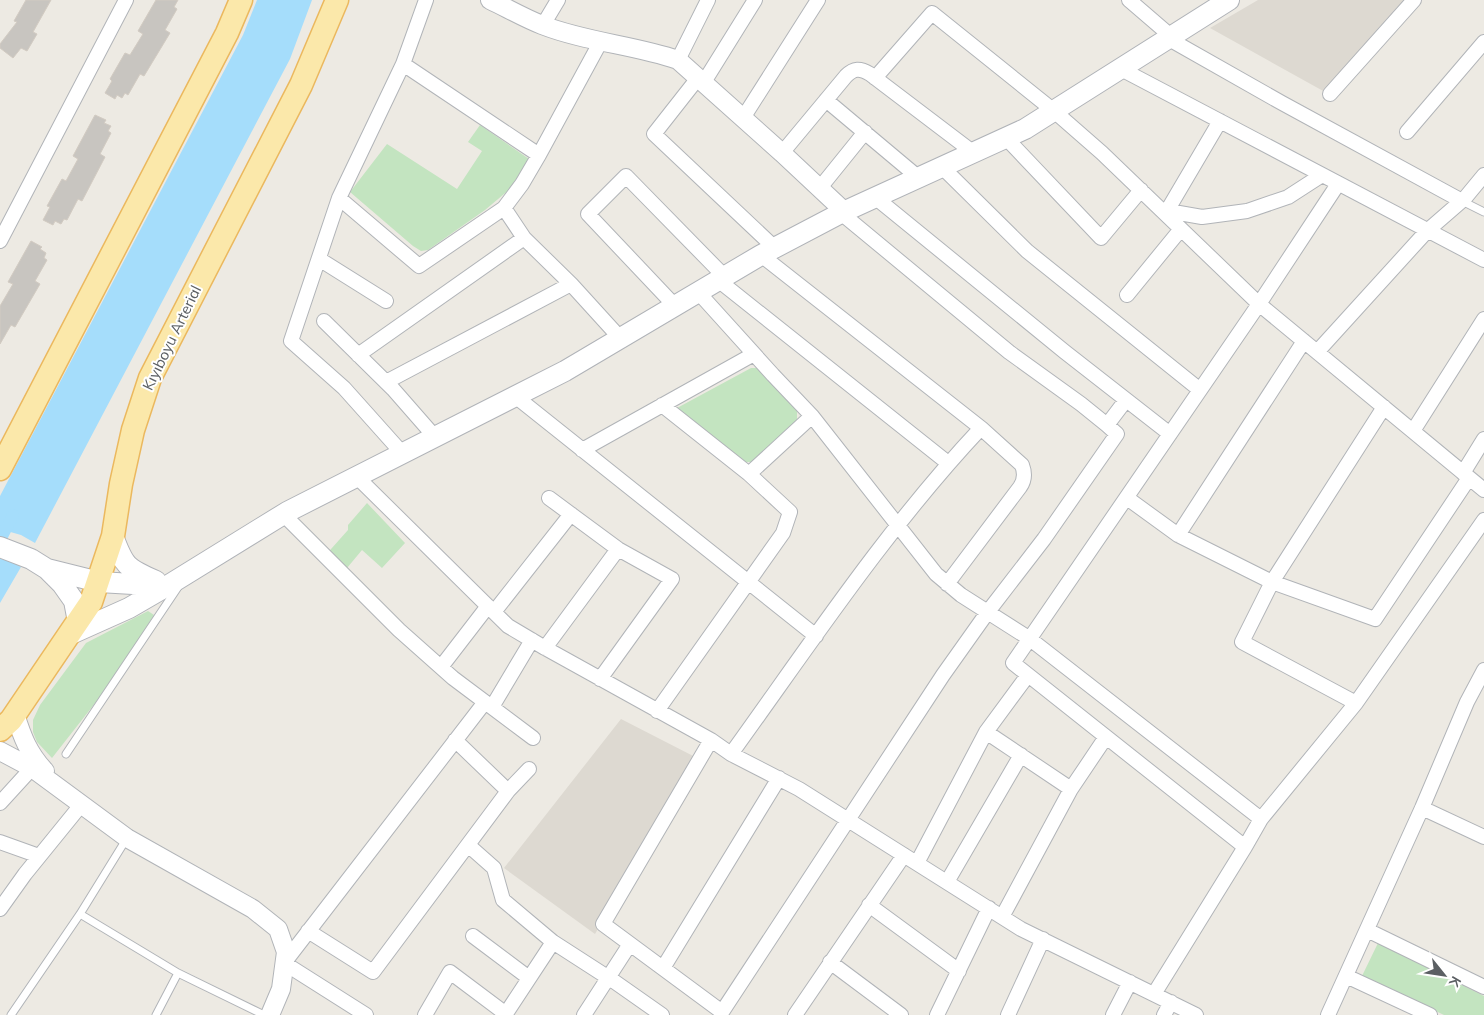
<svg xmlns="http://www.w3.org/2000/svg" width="1484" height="1015" viewBox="0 0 1484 1015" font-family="Mulish,sans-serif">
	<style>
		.education { fill: #ddd9d1 }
		.green { fill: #c3e4c0 }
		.water { fill: #a5ddfb }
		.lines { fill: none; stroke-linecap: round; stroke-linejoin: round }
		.canal { stroke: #a5ddfb; stroke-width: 12 }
		.building { fill: #c8c5c0; stroke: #d2cbc2 }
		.service-casing { stroke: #b1b4b8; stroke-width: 9 }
		.minor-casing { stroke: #b1b4b8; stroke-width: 16 }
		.tertiary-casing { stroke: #b1b4b8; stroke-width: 20 }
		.secondary-casing { stroke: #b0b3b8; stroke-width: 22 }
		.primary-casing { stroke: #ebb85e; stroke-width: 25 }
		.service { stroke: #fff; stroke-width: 7 }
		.minor { stroke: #fff; stroke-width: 14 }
		.tertiary { stroke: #fff; stroke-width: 18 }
		.secondary { stroke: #fff; stroke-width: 20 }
		.primary { stroke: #fbe8aa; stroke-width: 22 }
		.labels { text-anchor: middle; stroke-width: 4; stroke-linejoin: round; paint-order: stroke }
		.street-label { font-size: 15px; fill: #5b5f63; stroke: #fff }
	</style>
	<rect width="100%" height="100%" fill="#edeae3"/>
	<path class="education" d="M1258,0H1405L1325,92L1210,28Z
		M621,719L699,759L595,934L504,868Z"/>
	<path class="green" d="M480,125L529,159L510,189L485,210L428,250L421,251L413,246L350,192L387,144L457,189L482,151L468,142Z
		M751,368H763L797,407V422L754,462H745L677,408Z
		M367,503L405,543L382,568L362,550L342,574L323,558L348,530V525Z
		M148,611L154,615L114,679L52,758L37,742L33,732V720L40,705L86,643Z
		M1378,943L1484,996V1015H1444L1362,976Z"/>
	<path class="water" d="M257,0H312L290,59L35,543L21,535L0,529V496L243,35Z
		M0,559L8,560L21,567L0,603Z"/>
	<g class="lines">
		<path class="canal" d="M0,540L13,515"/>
	</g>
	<path class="building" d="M26,0H51L33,32L37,34L27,51L21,48L13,58L0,48V44L17,22L14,21Z
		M156,0H178L174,7L177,9L165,30L170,33L144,76L140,74L128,95L125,93L122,98L117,95L115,99L105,93L112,81L110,79L125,53L130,55L143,34L138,31Z
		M95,115L106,120L104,123L111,126L108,131L111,133L100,154L105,157L82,201L78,199L67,220L64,219L61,224L55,221L53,225L43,220L50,207L47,206L62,179L66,181L78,159L73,156Z
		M31,241L42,247L40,249L46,253L44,258L47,260L35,281L40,284L15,327L11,325L0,344V306L13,284L8,282Z"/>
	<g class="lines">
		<g class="service-casing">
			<path id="service" d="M1462,201L1484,212
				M66,754L178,587
				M80,914L178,973L264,1015
				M11,1015L80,914L127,838
				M156,1015L178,973"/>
		</g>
		<g class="minor-casing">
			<path id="minor" d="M1129,0L1172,37
				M543,25L558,0
				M1169,39L1282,103L1462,201
				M678,60L708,0
				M403,64L539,155
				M1121,69L1484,260
				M698,78L654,134L775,248
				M875,78L932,13L1054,111L1102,153L1259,304L1484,490
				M704,82L755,0
				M1330,94L1414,0
				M826,100L919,178
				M743,118L818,0
				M1407,132L1484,42
				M1006,138L1101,238L1141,190
				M782,153L846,76C854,68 860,68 870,74L974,153
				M942,167L1027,251L1200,390
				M819,189L865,132
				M339,198L419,266L504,208L522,184L539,155L601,41
				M876,198L1065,352L1170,434
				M504,208L524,238
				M1162,210L1202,217L1247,211L1288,197L1322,175
				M1167,211L1220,121
				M841,213L1009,352L1081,404L1107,425L1126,400
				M0,241L126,0
				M319,259L386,301
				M718,280L948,463
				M698,292L773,375L812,416L936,574L961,595L1030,639L1261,819
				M1127,295L1181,229
				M676,307L588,214L626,176L724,276
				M324,321L393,389L435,437
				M1304,341L1178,535L1272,582L1384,407
				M1317,352L1427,231L1465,198L1484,175
				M358,355L524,238L571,284L621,339
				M386,382L571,284
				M515,396L816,636
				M662,405L749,474
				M1413,431L1484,319
				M582,450L754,354
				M403,454L344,388L291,341L339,198L403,64L426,0
				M1463,473L1484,439
				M357,477L508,626L545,648L711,740L731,754L799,789L1021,929L1196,1015
				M1127,498L1178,535
				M284,515L399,630L453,678L533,738
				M947,584L1020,487C1025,480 1025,473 1022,465L981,428
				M494,612L571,514
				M545,648L618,549L549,498
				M441,667L488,606
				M600,679L672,579L618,549
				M1356,703L1242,642L1272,582L1375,619L1469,478
				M492,707L532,640
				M657,711L783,533L790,512L749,474L812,416
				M986,732L1071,789
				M455,740L508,791
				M711,740L603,924L722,1012L943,675L987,613L1044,539L1117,434L1107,425
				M731,754C811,643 887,528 981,428L761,255
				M0,803L32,768
				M1422,808L1484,837
				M0,842L39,856
				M468,845L494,868L503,900L553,942L615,982L662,1015
				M1245,847L1261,819L1356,703L1484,520
				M917,863L986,732L1028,675
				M947,882L1021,755
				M869,905L959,971
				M0,909L25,874L81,805
				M1002,917L1071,789L1106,737
				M1367,930L1484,987
				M308,931L373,972L508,791L529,769
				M473,936L529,978
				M830,962L901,1015
				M663,968L779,778
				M1346,976L1430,1015
				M1154,994L1245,847L1013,663L1259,304L1338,184
				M366,1015L284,963L485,702
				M425,1015L450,972L506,1014
				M505,1015L553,942
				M584,1015L630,944
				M795,1015L904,855
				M937,1015L989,908
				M1008,1015L1043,939
				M1113,1015L1130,982
				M1164,1015L1171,1002
				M1328,1015L1422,808L1467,702L1484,670"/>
		</g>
		<g class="tertiary-casing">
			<path id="tertiary" d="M490,0C507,8 524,18 542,25C586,42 634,45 678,60L782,153L845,212
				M15,714C22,736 28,753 45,771
				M0,751L32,768L127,838L253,909L278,929L286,952L281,989L270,1015"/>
		</g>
		<g class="secondary-casing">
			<path id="secondary" d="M113,536C124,566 126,568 156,581
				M0,547L31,559L47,569L99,582L167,586L287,512L565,371L761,255L841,213L1025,129L1229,0
				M47,569L62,584L74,601L78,622
				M71,634L129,608L167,586"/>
		</g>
		<g class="primary-casing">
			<path id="primary" d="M0,469L227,33L241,0
				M0,730L11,720L91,602L113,536L121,484L133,430L150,378L301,85L337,0"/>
		</g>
		<use href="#service" class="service"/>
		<use href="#minor" class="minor"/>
		<use href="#tertiary" class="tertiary"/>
		<use href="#secondary" class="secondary"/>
		<use href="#primary" class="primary"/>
	</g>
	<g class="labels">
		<g class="street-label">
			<text transform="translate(172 338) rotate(-64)" y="5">Kıyıboyu Arterial</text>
		</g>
	</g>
	<g transform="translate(1444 975) rotate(120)" stroke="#ffffff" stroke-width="4" paint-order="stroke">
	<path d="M0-4L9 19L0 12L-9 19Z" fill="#5b5f63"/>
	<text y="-8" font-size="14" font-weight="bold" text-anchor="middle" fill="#5b5f63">K</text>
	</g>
</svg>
